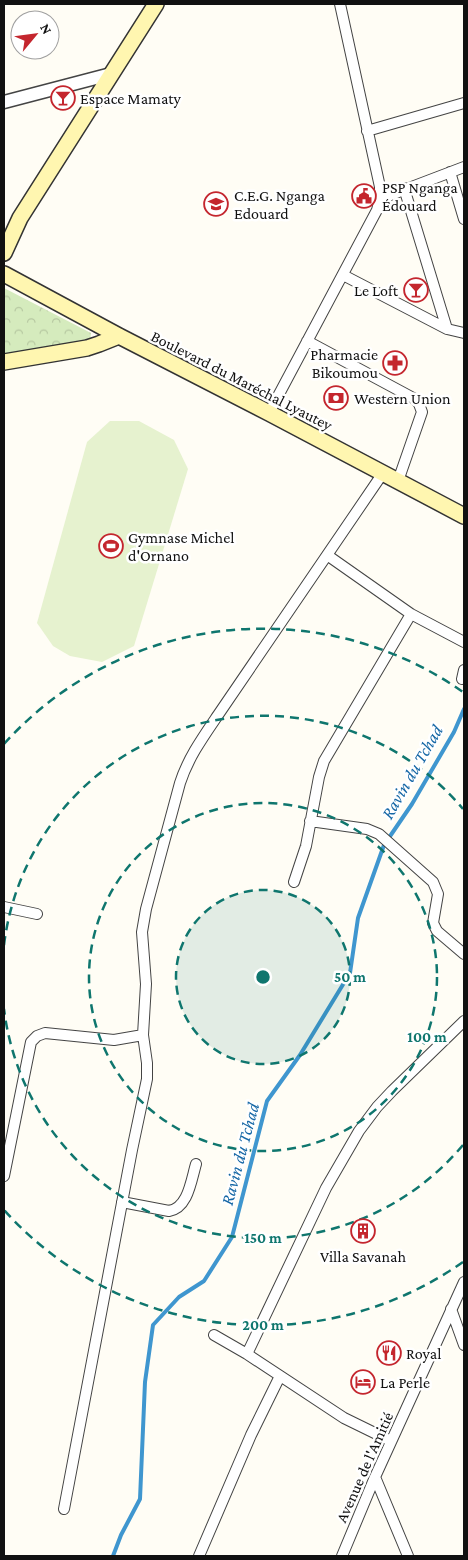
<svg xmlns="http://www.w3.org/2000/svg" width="468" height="1560" viewBox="0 0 468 1560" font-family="'Crimson Pro',serif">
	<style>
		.park { fill: url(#park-crowns) }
		.pitch { fill: #e6f2cf }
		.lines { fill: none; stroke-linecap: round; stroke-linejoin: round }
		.stream { stroke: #3f96cf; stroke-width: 4 }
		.minor-casing { stroke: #444; stroke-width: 12 }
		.tertiary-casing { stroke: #444; stroke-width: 15 }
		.secondary-casing { stroke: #333; stroke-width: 18 }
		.minor { stroke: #fff; stroke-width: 10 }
		.tertiary { stroke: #fff; stroke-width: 12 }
		.secondary { stroke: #fff6b0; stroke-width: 15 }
		.ring { fill: none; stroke: #0f766e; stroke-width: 2.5; stroke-dasharray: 9 6 }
		.labels { text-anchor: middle; stroke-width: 5; stroke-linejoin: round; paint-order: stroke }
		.poi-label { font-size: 16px; fill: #111; stroke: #fff; text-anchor: start }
		.street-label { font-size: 16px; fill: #111; stroke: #fff }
		.water-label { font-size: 18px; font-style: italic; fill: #1768a6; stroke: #fff }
		.centre { fill: #0f766e; stroke: #fff; stroke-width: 2.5 }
		.ring-label { font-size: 15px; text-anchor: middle; font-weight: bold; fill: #0f766e; stroke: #fff; stroke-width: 5; stroke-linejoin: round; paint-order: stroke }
	</style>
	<defs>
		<pattern id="park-crowns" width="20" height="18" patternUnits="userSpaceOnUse" patternTransform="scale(1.25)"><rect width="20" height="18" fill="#d5ebbd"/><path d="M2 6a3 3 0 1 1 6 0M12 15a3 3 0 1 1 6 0" fill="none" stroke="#b6c8a1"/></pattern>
	</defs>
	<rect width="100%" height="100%" fill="#fffdf5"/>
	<path class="park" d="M4,288L91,333L90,341L4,357Z"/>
	<path class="pitch" d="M110,421H139L174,440L188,469L134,646L102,662L70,656L53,646L37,623L87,442Z"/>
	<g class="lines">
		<path class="stream" d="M113,1556L121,1535L140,1499L145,1382L153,1325L179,1297L204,1281L232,1237L267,1101L300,1055L350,973L358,918L384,845L412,804L454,732L464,709"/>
		<g class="minor-casing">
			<path id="minor" d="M367,131L464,103
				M450,172L464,219
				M404,188L447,329
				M380,199L464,167
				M343,275L447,329L464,333
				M307,341L415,399L419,404L422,412L398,481
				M269,413L377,210L380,199V187L340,4
				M327,555L411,614L464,642
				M462,679L464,670
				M310,821L367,829L379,834L433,882L438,894L433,923L437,931L464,954
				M294,882L306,846L319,777L324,761L411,614
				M4,907L37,914
				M4,1176L31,1042L37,1036L45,1033L114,1040L143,1035
				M122,1202L169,1211C188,1208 191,1181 196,1164
				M451,1309L464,1345
				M214,1335L247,1354L344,1418L391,1441
				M247,1354L326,1188L359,1131L377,1107L392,1091L464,1021
				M375,1477L408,1556
				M64,1509L132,1150L147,1079V1063L143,1035L146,984L142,932L146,909L180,783C188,758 203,737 218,715L383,473
				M199,1556L251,1435L280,1376
				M342,1556L375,1477L464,1282"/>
		</g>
		<g class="tertiary-casing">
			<path id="tertiary" d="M4,102L111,74"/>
		</g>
		<g class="secondary-casing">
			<path id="secondary" d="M4,253L20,218L156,4
				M4,274L119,336L269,413L464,516
				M4,362L87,348L99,344L119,336"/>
		</g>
		<use href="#minor" class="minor"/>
		<use href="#tertiary" class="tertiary"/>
		<use href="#secondary" class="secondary"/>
	</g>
	<circle cx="263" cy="977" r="87" fill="#0f766e" fill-opacity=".12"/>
	<g class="ring">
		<circle cx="263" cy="977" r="87"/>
		<circle cx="263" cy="977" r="174"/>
		<path d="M463 1145A261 261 0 0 1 4 1009M4 945A261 261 0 0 1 463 809"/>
		<path d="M463 1262A348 348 0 0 1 4 1210M4 744A348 348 0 0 1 463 692"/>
	</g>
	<defs>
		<g id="bar-ring" transform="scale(1.25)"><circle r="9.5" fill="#fff" stroke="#c4262e" stroke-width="1.5"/><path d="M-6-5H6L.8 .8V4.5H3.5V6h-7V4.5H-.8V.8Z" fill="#c4262e"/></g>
		<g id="civic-ring" transform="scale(1.25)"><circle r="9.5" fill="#fff" stroke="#c4262e" stroke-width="1.5"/><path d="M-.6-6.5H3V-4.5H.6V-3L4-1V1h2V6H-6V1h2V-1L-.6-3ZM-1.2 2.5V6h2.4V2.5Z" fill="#c4262e"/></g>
		<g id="school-ring" transform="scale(1.25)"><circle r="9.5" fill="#fff" stroke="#c4262e" stroke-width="1.5"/><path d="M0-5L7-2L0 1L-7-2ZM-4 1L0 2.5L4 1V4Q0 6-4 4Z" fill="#c4262e"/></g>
		<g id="pharmacy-ring" transform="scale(1.25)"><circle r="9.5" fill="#fff" stroke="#c4262e" stroke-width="1.5"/><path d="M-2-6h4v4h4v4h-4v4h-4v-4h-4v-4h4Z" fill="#c4262e"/></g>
		<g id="bank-ring" transform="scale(1.25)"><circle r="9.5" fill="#fff" stroke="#c4262e" stroke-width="1.5"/><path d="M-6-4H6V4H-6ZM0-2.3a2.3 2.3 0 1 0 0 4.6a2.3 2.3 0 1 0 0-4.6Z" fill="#c4262e"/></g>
		<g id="stadium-ring" transform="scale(1.25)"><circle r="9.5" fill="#fff" stroke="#c4262e" stroke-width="1.5"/><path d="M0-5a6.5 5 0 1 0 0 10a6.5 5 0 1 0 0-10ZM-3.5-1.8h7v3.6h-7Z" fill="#c4262e"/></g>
		<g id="building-ring" transform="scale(1.25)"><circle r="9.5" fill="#fff" stroke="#c4262e" stroke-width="1.5"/><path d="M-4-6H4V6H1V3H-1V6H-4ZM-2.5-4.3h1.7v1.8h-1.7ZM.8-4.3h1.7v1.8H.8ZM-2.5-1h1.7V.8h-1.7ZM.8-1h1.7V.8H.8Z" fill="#c4262e"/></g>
		<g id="restaurant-ring" transform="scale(1.25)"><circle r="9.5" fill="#fff" stroke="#c4262e" stroke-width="1.5"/><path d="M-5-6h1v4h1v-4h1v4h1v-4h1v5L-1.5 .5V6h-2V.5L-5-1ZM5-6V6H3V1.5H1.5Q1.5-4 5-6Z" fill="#c4262e"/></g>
		<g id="hotel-ring" transform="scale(1.25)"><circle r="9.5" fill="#fff" stroke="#c4262e" stroke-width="1.5"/><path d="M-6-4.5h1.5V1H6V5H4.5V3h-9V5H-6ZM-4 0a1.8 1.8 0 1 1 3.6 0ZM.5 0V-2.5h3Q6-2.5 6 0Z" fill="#c4262e"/></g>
	</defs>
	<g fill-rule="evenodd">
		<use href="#bar-ring" x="63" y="98"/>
		<use href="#civic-ring" x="364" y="196"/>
		<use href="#school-ring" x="216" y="204"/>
		<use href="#bar-ring" x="416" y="290"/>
		<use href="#pharmacy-ring" x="395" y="363"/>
		<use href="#bank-ring" x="336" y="398"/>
		<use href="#stadium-ring" x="111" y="546"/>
		<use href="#building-ring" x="363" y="1231"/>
		<use href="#restaurant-ring" x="389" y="1353"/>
		<use href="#hotel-ring" x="363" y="1382"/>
	</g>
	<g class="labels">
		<g class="poi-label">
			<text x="80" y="104">Espace Mamaty</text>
			<text x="382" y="193">PSP Nganga<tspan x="382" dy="18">Édouard</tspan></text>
			<text x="234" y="201">C.E.G. Nganga<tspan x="234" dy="18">Edouard</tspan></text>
			<text x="398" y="296" text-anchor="end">Le Loft</text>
			<text x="378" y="360" text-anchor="end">Pharmacie<tspan x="378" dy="18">Bikoumou</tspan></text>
			<text x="354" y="404">Western Union</text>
			<text x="128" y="543">Gymnase Michel<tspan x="128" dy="18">d'Ornano</tspan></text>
			<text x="363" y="1262" text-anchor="middle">Villa Savanah</text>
			<text x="406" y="1359">Royal</text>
			<text x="380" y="1388">La Perle</text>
		</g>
		<g class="street-label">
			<text transform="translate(242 380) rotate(27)" y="6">Boulevard du Maréchal Lyautey</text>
			<text transform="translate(364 1467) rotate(-66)" y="6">Avenue de l'Amitié</text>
		</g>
		<g class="water-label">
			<text transform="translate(412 772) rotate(-60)" y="6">Ravin du Tchad</text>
			<text transform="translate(240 1154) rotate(-75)" y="6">Ravin du Tchad</text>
		</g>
	</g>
	<circle cx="263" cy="977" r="8" class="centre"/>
	<g class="ring-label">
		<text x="350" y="982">50 m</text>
		<text x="427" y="1042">100 m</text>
		<text x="263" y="1243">150 m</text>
		<text x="263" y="1330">200 m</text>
	</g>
	<rect width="468" height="1560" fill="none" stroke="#111111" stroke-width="10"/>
	<g transform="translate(35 35) rotate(61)"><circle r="24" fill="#ffffff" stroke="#a0a0a0"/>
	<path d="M0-4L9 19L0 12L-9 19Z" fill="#c4262e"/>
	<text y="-8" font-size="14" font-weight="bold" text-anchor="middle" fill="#111111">N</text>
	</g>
</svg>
